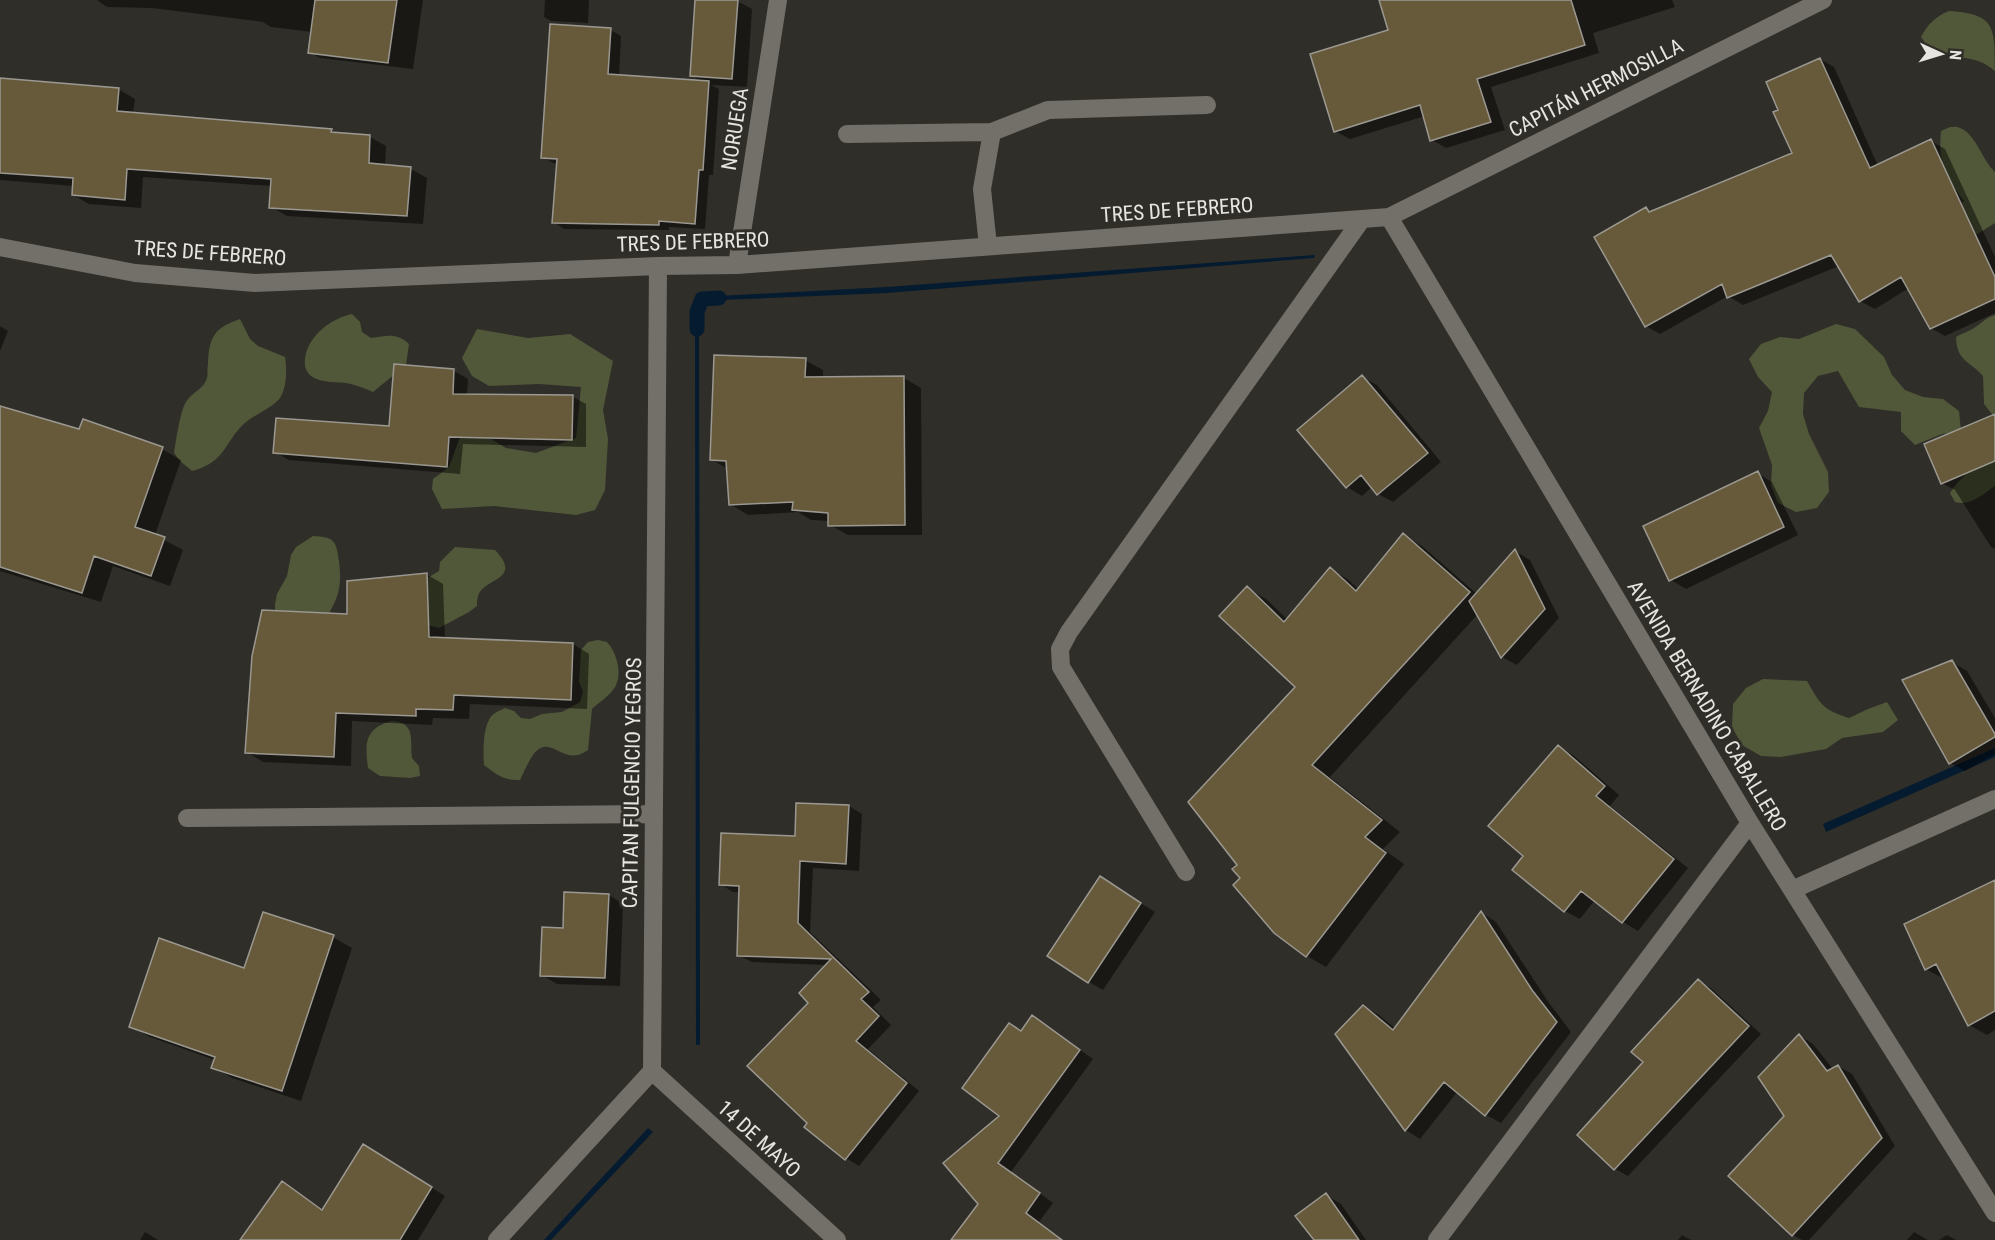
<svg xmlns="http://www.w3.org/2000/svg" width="1995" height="1240" viewBox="0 0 1995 1240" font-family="'Roboto Condensed',sans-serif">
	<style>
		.forest { fill: #505839 }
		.water { fill: #051b30 }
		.shadow { fill: #0007 }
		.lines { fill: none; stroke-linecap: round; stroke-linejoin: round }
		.stream { stroke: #051b30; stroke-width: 15 }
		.building { fill: #665a3b; stroke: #9b9891; stroke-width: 1.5 }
		.minor { stroke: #727069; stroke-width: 18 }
		.labels { text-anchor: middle; stroke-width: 6; stroke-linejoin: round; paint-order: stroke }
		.street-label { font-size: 21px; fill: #e7e5e1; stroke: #302e28 }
	</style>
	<rect width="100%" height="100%" fill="#302e28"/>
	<path class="forest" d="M1949,11C1995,14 1995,26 1995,71C1990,67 1984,63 1978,61C1954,53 1937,62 1921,37C1927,25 1936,16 1949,11Z
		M1950,127C1953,127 1957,126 1960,128C1976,134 1982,160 1995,172V223L1976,235L1955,257L1948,214L1964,201C1945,174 1938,166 1941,131Z
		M352,314L360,322L362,332L371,338C387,336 396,332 409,344L406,365L373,392C366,389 359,386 351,384C338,381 322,384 311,376C306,372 304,366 305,359C307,337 331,318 352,314Z
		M1995,315V418L1984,404L1983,376C1969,360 1957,362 1956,337C1962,333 1968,332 1974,328C1982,323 1986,317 1995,315Z
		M240,319L250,339L258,346L285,357C287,369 287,387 280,398C272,408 256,414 246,422C224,441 227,462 192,471L179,460L174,453C176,441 180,411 186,402C191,393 204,389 207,378C208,374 207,368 208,364C209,337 214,328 240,319Z
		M1836,324L1855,329L1884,357L1892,375L1905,390L1923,397L1943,399L1959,411L1961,431L1942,434L1915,445L1901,431V412L1859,407L1838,371L1818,376L1804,393L1803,414L1809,434L1828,472L1829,492L1817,508L1796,512L1778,503L1771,485L1772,465L1759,428L1768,411L1772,392L1758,377L1749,359L1761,344L1780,337L1799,339Z
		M477,329L528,338L570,334L613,361L603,410L608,439L605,490L595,510L576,515L494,506L442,509L432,489L433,479L449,467L460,437L481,433L506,448L536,453L576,438L581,387L539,384L489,386L472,376L462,358Z
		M1988,461H1995V486C1981,495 1972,506 1955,502L1950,493C1959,479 1972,467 1988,461Z
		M313,536C335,537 336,541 339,561C342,587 339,597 325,620L275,623V604L277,594L287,576L291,555L296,547Z
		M455,547L495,550C524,580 483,578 478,596C477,599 477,602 477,606L469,612L439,628L420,623L412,587L439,571L440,562Z
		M598,640L607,642C617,653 624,676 613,690C608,697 598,703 592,709L588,750C563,769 551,731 533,755C528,762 524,772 520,780C504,781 496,774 484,765C483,754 483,730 489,720C492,713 499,711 505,708L514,711L521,718L530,719L542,714L562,712L580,702L583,691L579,682L581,650L588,642Z
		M1763,679L1807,681C1820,704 1823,710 1849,718L1868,709L1887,702L1898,720L1883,732L1842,738L1826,749L1781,757L1761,756L1742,745L1732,727L1733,704L1746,688Z
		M391,721C416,722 410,739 412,758L419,766L420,776L410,778L380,776L368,768C365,744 364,729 391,721Z"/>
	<path class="water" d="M1315,255L1314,258L887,293L699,301V297L887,287Z
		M695,309H699L700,1045H696Z
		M1995,748V757L1826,832L1823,824Z
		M648,1128L653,1132L551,1240H544Z"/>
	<path class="shadow" d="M97,0H423L413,69L320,58L309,52L312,32L271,27L263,22L152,8L107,7Z
		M545,0H589L588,23L551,21L544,17Z
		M697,0L737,1L752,9L747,87L711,85L719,89L713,175H709L705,229L669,227V230L564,229L554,222L558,164L553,163L543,157L552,26L611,30L621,36L619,77L704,83L692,76Z
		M1380,0H1672L1675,7L1593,33L1599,53L1491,87L1505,130L1446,148L1432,140L1425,116L1350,139L1335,131L1390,31Z
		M1820,59L1834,67L1878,166L1931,141L1945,149L1995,257V313L1945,336L1931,328L1909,288L1875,309L1860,301L1839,266L1743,305L1728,296L1660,334L1646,326V209L1652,212L1794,154L1780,110Z
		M0,80L118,89L135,99L133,114L331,130L339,134L370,137L386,146L385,166L411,169L427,178L423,224L287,216L271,207L272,186L143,177L141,208L89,204L73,195L74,186L0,180Z
		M0,326L8,331L0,351Z
		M805,360L823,370V378H904L921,388L922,535H848L830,525V521L811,520L798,512L748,515L730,504L728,469L712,460Z
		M395,366L454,371L468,379L467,395L573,397L586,404V447L463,444L460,474L289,460L275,452L390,428Z
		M1362,377L1377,385L1441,462L1393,502L1378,494L1372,487L1362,496L1347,487L1299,430Z
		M1995,415V549L1991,547L1955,490L1942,483Z
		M84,421L162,449L181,460L155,535L183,550L170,586L113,566L101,602L0,571V486L80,431Z
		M1757,473L1772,482L1798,535L1686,589L1671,580Z
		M1403,535L1422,546L1477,594L1515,551L1530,560L1559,618L1517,665L1502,657L1478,614L1330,777L1400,832L1383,849L1404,864L1326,967L1307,956L1275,932L1242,878L1239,865L1297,687L1247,588L1266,599L1288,620L1330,569L1349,580L1359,590Z
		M426,574L443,584L445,639L573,644L589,654L587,709L470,704L469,719L433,718L432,725L352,721L351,766L263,762L247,752L348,616Z
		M1952,662L1967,671L1995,718V754L1965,771L1950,763Z
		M1558,747L1573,755L1619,795L1610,806L1688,868L1638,931L1623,922L1595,900L1580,919L1565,911L1514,870L1525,856Z
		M849,806L862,814L859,871L813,868L810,932L881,1000L873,1007L891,1025L868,1049L919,1091L859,1166L846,1158L809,1123L811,1003L827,965L752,962L738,955L741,892H733L720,884Z
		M1101,878L1155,912L1103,990L1089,982Z
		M1995,882V1030L1987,1035L1969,1025L1944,979L1926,969Z
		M609,895L623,904L620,986L557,984L542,975Z
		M1482,913L1496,922L1547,1000L1571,1032L1501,1123L1486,1115L1458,1091L1420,1139L1406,1130L1337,1035L1364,1006L1379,1015L1396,1029Z
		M333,937L352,948L301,1101L232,1078L213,1067L215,1060L150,1037L131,1026L245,970Z
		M1698,981L1711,988L1761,1034L1628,1176L1615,1169Z
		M1033,1017L1093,1059L1011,1172L1053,1203L1039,1222L1059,1237L1057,1240H953L980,1204L1022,1032Z
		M1800,1036L1813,1044L1833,1069L1838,1066L1852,1074L1895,1146L1809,1240H1802L1793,1235L1786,1116Z
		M377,1154L445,1196L418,1240H271L283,1183L324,1210Z
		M1326,1195L1341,1204L1366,1240H1315Z
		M145,1232L158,1240H140Z
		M1914,1232L1928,1240H1907Z
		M1682,1235L1691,1240H1678Z
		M1947,1235L1956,1240H1939Z"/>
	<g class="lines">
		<path class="stream" d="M697,329V312L702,299L719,298"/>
	</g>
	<path class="building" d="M315,0H397L388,63L308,53Z
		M695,0H738L732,79L690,76Z
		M1379,0H1571L1585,45L1477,79L1491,122L1430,141L1420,105L1334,132L1310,54L1388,30Z
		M550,24L611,28L608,74L709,81L703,170H699L695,224L659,221V225L552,223L557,159L541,158Z
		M1820,58L1870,168L1931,139L1995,277V299L1930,329L1901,277L1859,302L1831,255L1727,298L1722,284L1645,327L1594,237L1646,207L1649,212L1792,153L1773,112L1778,110L1766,82Z
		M0,78L119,88L117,111L332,129L331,132L370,135L369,163L411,167L407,216L269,208L271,179L127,169L125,200L72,195L73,178L0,173Z
		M714,355L806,358L805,377L904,376L905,525L828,526V513L792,510L793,502L729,505L726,461L710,460Z
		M394,364L454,369L453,394L573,395L572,440L449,437L447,467L273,453L276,418L389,426Z
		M1362,375L1428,453L1377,495L1361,475L1346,488L1297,430Z
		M0,406L79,429L83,419L163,447L135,527L165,537L151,576L94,556L82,593L0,567Z
		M1995,414V461L1941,484L1924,444Z
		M1758,471L1784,527L1669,581L1643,526Z
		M1403,533L1470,592L1312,765L1382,820L1365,837L1386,853L1306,957L1274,933L1233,885L1240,878L1232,869L1237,865L1188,802L1295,687L1219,616L1247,586L1284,622L1330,567L1356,591Z
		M1515,549L1545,609L1501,658L1469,601Z
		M427,573L429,637L573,643L571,700L454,695L453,710L416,709V716L336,713L334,757L245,753L252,656L262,610L347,614V581Z
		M1952,660L1995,734V737L1949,764L1902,680Z
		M1558,745L1605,786L1596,796L1674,859L1622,923L1581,891L1564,912L1512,870L1523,856L1488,826Z
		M796,803L849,805L846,864L800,861L798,923L869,992L861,999L879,1016L856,1041L907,1083L845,1160L804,1127L807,1123L747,1066L808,1003L799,993L831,959L737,956L739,886L719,885L721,833L795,836Z
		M1100,876L1141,903L1088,983L1047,956Z
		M1995,880V1011L1968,1026L1936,964L1925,970L1904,924Z
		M564,892L609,894L605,978L540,976L542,927L563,928Z
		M1481,911L1532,990L1557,1022L1485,1116L1444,1082L1405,1131L1335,1034L1363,1005L1393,1030Z
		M263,912L334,935L282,1091L211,1068L215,1057L129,1027L159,938L244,968Z
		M1698,979L1749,1026L1614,1170L1577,1135L1643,1062L1631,1052Z
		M1032,1015L1080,1050L998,1163L1040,1193L1026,1213L1062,1240H951L978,1204L943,1163L999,1116L962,1088L1009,1023L1021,1031Z
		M1799,1034L1827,1071L1838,1065L1882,1138L1792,1236L1728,1176L1784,1116L1758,1077Z
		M363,1144L432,1187L400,1240H240L282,1181L322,1210Z
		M1326,1193L1359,1240H1314L1295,1216Z"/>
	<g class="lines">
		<path class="minor" d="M847,134L992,132
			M1389,217L1750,823L1995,1213
			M988,246L982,189L992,132L1048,110L1207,105
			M0,247L135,273L255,283L658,266L737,265L1389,217L1823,0
			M737,265L778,0
			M187,818L654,814
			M1186,872L1061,667L1060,649L1069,632L1362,219
			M1792,890L1995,799
			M652,1071L837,1240
			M497,1240L652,1071L658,266
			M1437,1240L1750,823"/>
	</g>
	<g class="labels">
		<g class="street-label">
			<text transform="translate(1596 88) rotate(-27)" y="7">CAPITÁN HERMOSILLA</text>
			<text transform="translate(735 129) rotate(-81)" y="7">NORUEGA</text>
			<text transform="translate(1177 210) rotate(-4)" y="7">TRES DE FEBRERO</text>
			<text transform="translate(693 242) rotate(-2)" y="7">TRES DE FEBRERO</text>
			<text transform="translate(210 253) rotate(4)" y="7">TRES DE FEBRERO</text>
			<text transform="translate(1707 706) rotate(59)" y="7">AVENIDA BERNADINO CABALLERO</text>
			<text transform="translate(632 783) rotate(-89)" y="7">CAPITAN FULGENCIO YEGROS</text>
			<text transform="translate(759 1139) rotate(42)" y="7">14 DE MAYO</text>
		</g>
	</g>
	<g transform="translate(1941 54) rotate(94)" stroke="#302e28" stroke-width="4.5" paint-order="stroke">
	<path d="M0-4.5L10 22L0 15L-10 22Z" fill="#e7e5e1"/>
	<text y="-9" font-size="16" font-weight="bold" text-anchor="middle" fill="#e7e5e1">N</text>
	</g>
</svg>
